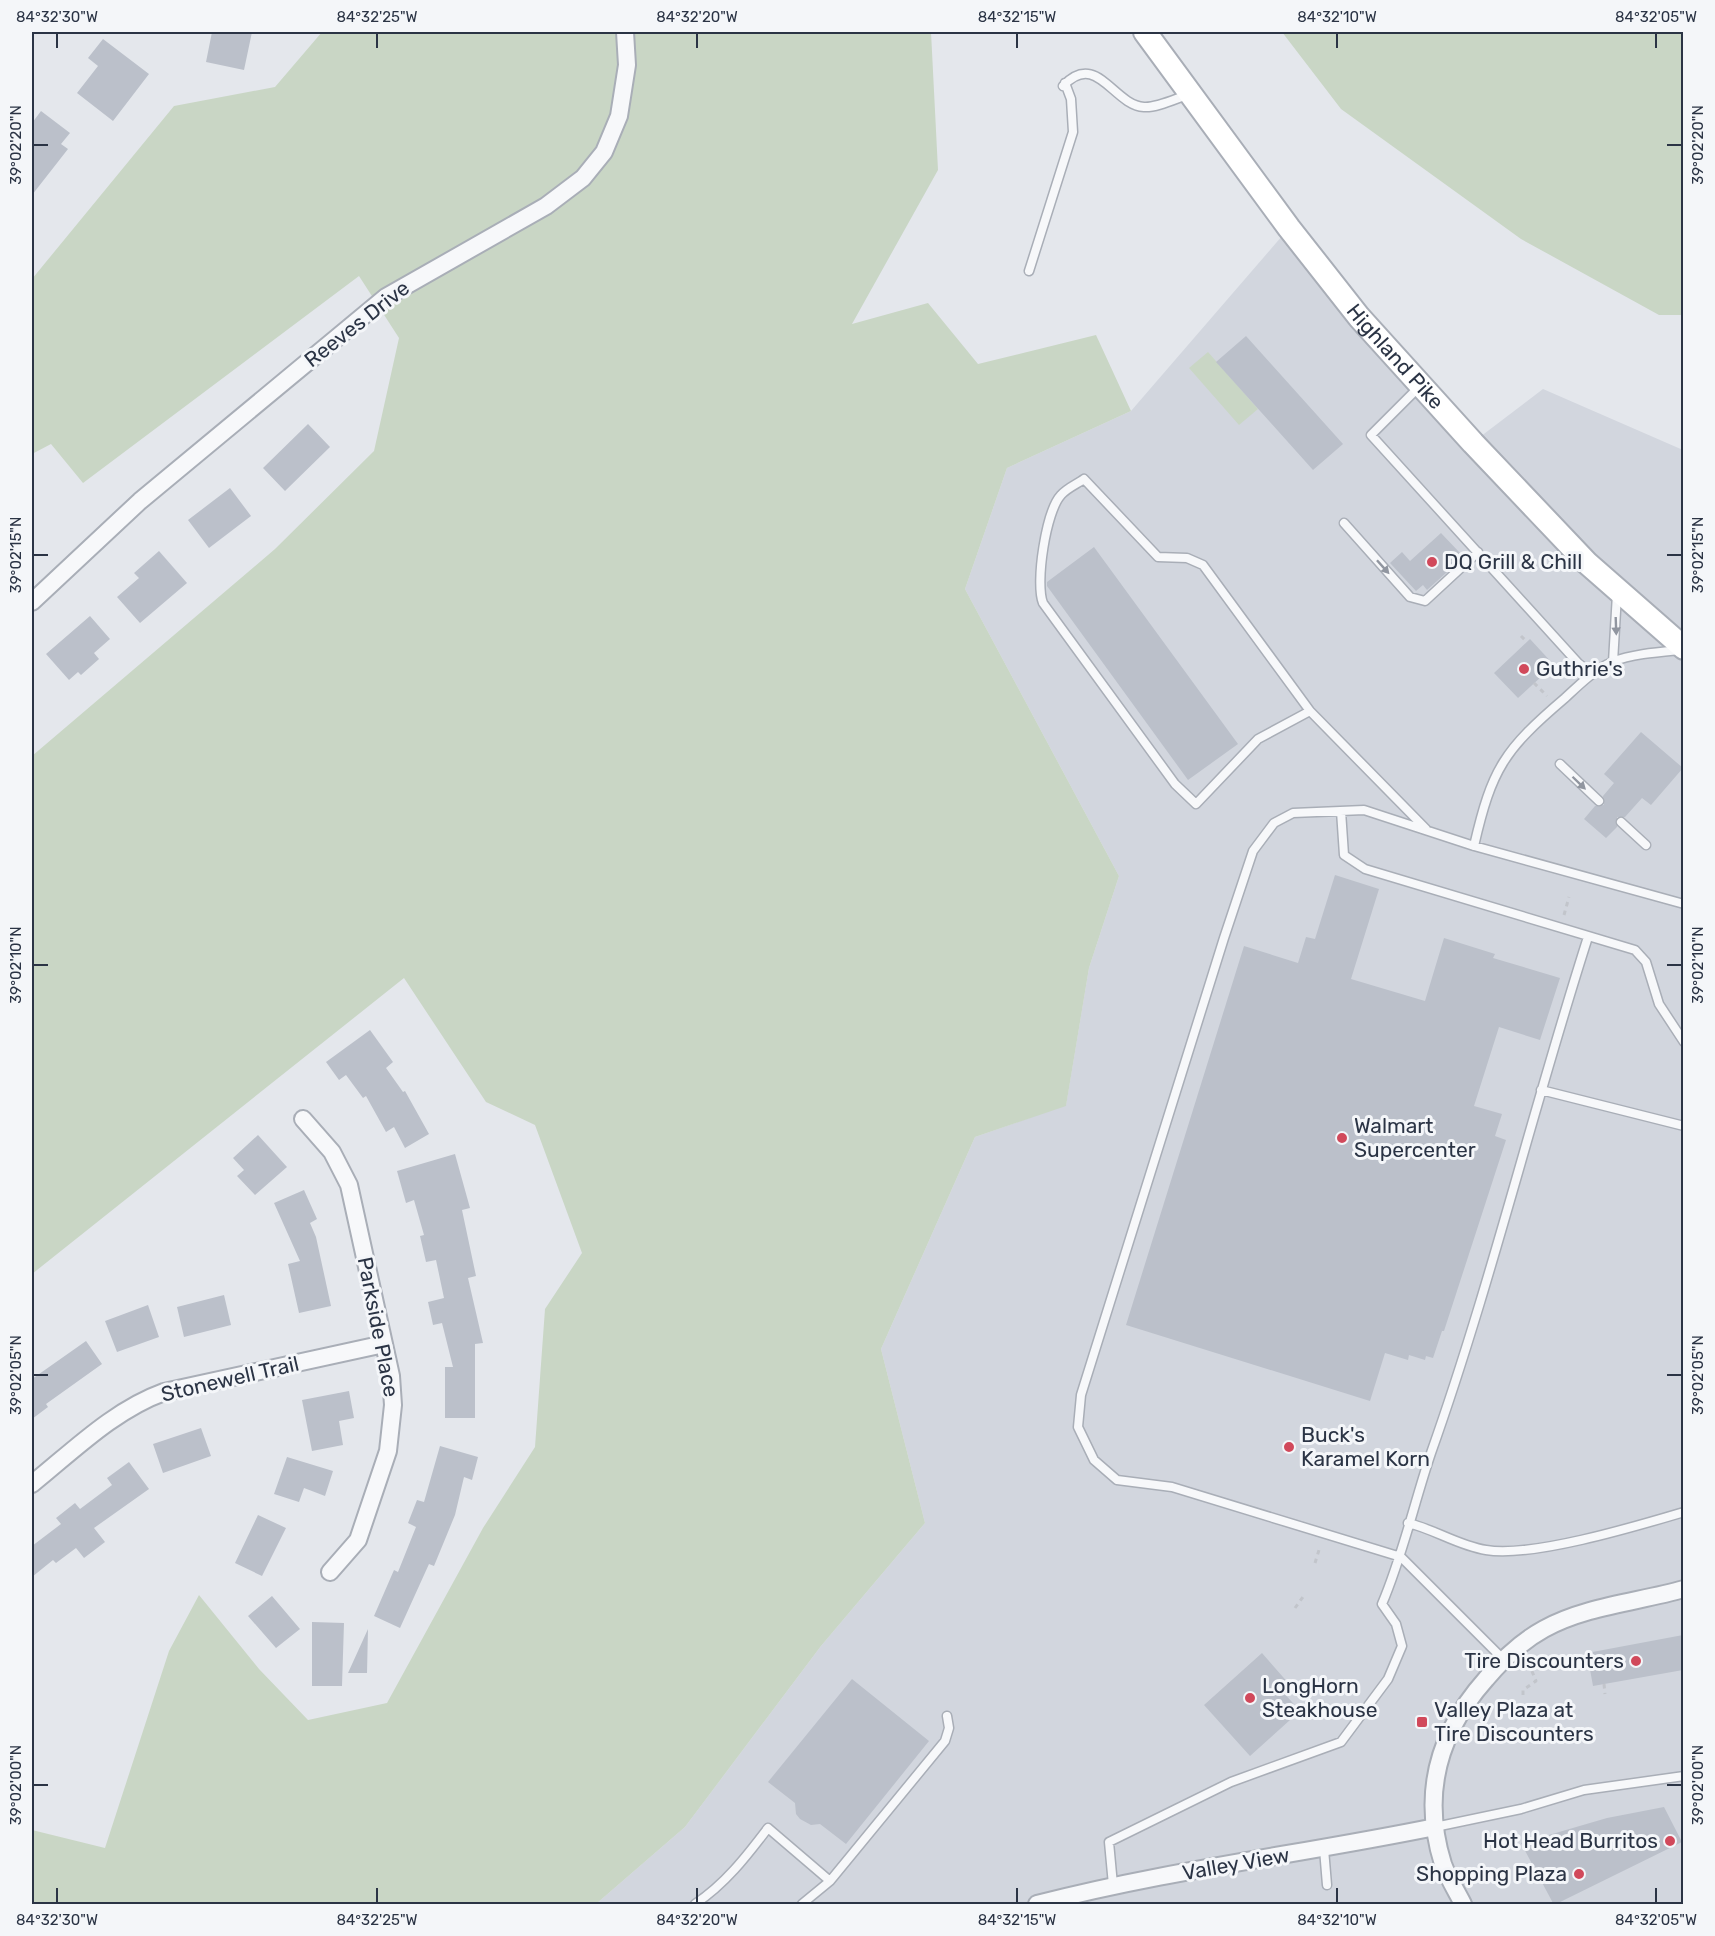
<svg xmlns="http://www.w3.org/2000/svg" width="1715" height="1936" viewBox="0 0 1715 1936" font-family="Rubik,sans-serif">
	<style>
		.built { fill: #d2d6de }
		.green { fill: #c9d6c5 }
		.building { fill: #bbc0ca }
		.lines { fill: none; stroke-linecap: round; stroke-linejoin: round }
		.lane-casing { stroke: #a9aeb7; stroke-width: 11 }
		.street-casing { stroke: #a9aeb7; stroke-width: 20 }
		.secondary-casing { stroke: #a9aeb7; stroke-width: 26 }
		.path { stroke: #c2c5cb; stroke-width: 3; stroke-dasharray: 4.5 4.5; stroke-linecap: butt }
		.lane { stroke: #f7f8fa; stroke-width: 8 }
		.street { stroke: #f7f8fa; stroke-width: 16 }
		.secondary { stroke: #fff; stroke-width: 22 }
		.oneway { fill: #9196a0 }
		.ticks { fill: none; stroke: #2b3445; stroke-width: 2 }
		.poi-dot { fill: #d1495b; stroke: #f4f6f9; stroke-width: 2 }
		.labels { text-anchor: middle; stroke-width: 6; stroke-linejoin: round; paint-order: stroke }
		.street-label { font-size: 21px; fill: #2b3445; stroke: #f4f6f9 }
		.poi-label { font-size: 21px; fill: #2b3445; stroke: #f4f6f9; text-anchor: start }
		.neatline { fill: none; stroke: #2b3445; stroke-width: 2 }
		.ticks-label { font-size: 15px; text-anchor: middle; fill: #2b3445 }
	</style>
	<rect width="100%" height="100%" fill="#e4e7ec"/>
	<path class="built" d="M1289,228L1472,443L1543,389L1683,450V1904H596L685,1827L821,1646L925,1523L881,1349L975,1137L1066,1105L1089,968L1119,876L965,589L1007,468L1131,411Z"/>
	<path class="green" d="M322,32H931L938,170L852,324L928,303L978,364L1096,335L1131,411L1007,468L965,589L1119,876L1089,968L1066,1106L975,1137L881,1349L925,1523L821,1646L685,1827L596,1904H32V1830L105,1848L169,1651L199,1595L259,1669L308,1720L387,1703L483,1528L535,1447L545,1309L582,1253L535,1125L486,1102L404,978L32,1274V756L275,549L374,451L399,338L359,276L83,483L51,444L32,454V279L174,106L275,87Z
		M1282,32H1683V315H1659L1521,239L1341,109Z
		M1208,352L1258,409L1239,425L1189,368Z"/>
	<path class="building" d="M212,32H252L244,70L206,62Z
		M103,39L149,74L113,121L77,93L98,66L88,58Z
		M41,111L70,133L61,144L68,149L32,195V123Z
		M1246,336L1343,444L1313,470L1216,362Z
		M308,424L330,447L285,491L263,468Z
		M230,488L251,516L209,548L188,520Z
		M1441,533L1460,553L1451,561L1455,565L1427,590L1423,585L1416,591L1390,563L1402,552L1410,561Z
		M1094,547L1238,744L1188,780L1047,586V582Z
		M159,551L187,583L140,623L117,597L139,578L134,573Z
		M90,616L110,639L94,653L99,659L81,675L78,672L69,680L46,654Z
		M1530,639L1554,665L1518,698L1494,673Z
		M1641,732L1683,768L1651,805L1642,798L1625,817H1617V827L1606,838L1584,819L1595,806L1604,805L1603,796L1614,783L1604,774Z
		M1335,875L1379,889L1351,979L1425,1001L1444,938L1495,954L1493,958L1560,978L1540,1040L1499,1027L1474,1106L1502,1114L1495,1136L1506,1140L1444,1331H1442L1433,1358L1426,1356L1425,1360L1409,1355L1408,1360L1385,1353L1370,1401L1126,1325L1244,946L1298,963L1306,937L1315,939Z
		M370,1030L393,1062L386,1068L403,1092L405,1091L429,1134L405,1148L394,1127L386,1132L366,1096L363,1098L346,1075L339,1080L326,1062Z
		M258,1135L287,1167L255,1195L237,1176L244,1170L233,1158Z
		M455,1154L470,1208L462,1210L476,1276L468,1278L483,1343L475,1344V1418H445V1367H453L442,1323L433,1325L428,1302L444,1298L436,1260L426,1262L420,1236L424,1235L414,1200L406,1203L397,1171Z
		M304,1190L317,1219L310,1223L316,1237L331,1306L299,1313L288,1264L300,1261L274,1203Z
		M224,1295L231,1325L184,1337L177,1307Z
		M148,1305L159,1337L117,1352L105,1321Z
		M86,1341L102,1364L46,1404L48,1407L32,1419V1379Z
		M349,1391L354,1418L339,1421L343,1445L312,1451L302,1400Z
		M201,1428L211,1456L163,1473L153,1444Z
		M440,1446L478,1457L472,1480L464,1477L455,1515L434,1566L429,1564L400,1628L374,1616L394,1570L398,1572L416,1527L408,1523L417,1500L424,1502Z
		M287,1457L333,1471L325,1496L304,1488L299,1502L274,1494Z
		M129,1462L149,1489L94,1528L105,1542L84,1558L76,1548L56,1563L53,1560L32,1577V1546L61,1524L56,1518L75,1503L80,1509L112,1485L107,1478Z
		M258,1515L286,1528L262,1576L235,1563Z
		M272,1596L300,1629L276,1648L248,1616Z
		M312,1622L344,1623L342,1686H312Z
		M368,1629L367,1673H348Z
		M1683,1635V1670L1593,1686L1587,1653Z
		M1262,1653L1290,1685L1283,1692L1300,1711L1250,1756L1204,1705Z
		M852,1679L929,1741L846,1844L820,1824L811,1825L800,1819L796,1814L795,1803L768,1782Z
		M1664,1807L1682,1842L1554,1905L1521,1843L1607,1818Z"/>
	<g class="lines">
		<g class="lane-casing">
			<path id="lane" d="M1063,86C1097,50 1113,105 1144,107C1157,108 1177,98 1190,94
				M1029,271L1073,132L1071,99L1065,83
				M1420,386L1371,435L1578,663L1592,674
				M1344,523L1410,597L1425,601L1478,552
				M1613,662L1617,594
				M1310,711L1258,739L1196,804L1175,784L1043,603C1035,583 1046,511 1061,495C1067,488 1077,484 1084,479L1158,557L1187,558L1203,565L1310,711L1426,829
				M1560,764L1599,801
				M1341,811L1344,855L1365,869L1635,950L1646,962L1659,1004L1684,1042
				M1621,822L1646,845
				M1474,846C1492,768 1504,750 1565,698C1579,685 1594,670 1612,662C1632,654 1659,652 1680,650
				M1541,1090L1684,1126
				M1408,1523C1434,1529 1459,1546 1486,1550C1531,1558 1637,1526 1684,1512
				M1503,1659L1401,1557L1172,1487L1117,1480L1094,1460L1078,1427L1081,1395L1224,938L1253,851L1274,823L1293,813L1364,810L1474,846L1684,904
				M1435,1827L1521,1809L1584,1790L1684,1776
				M1324,1849L1327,1885
				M1113,1885L1109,1842L1231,1782L1341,1742L1388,1679L1402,1646L1396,1624L1382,1604C1403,1555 1414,1503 1431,1453C1491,1284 1533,1108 1588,937
				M695,1904C725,1884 746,1857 768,1828L830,1881
				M802,1904L830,1881L945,1741L949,1728L947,1716"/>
		</g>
		<g class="street-casing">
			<path id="street" d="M32,602L140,501L386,297L546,206L583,178L604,152L619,116L627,65L625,32
				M303,1119L332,1152L349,1185L391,1376L393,1405L388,1451L358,1540L330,1572
				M32,1484C73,1451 114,1410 164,1392L384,1344
				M1037,1904C1168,1870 1303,1854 1435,1827
				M1463,1904C1457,1892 1448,1878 1443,1864C1421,1794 1438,1733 1486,1679C1502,1660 1522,1641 1544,1629C1586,1606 1638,1602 1684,1589"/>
		</g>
		<g class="secondary-casing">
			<g id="secondary">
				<path id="s1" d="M1145,32L1289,228L1359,317L1473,443L1587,563L1684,648"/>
			</g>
		</g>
		<path class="path" d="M1521,636L1527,642
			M1534,683L1547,696
			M1564,915L1569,897
			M1315,1563L1319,1550
			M1295,1608L1305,1594
			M1604,1684L1605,1694
			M1523,1695V1690L1536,1681L1529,1664"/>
		<use href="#lane" class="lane"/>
		<use href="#street" class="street"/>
		<use href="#secondary" class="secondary"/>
	</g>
	<defs><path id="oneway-solid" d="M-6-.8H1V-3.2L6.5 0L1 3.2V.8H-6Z" transform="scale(1.5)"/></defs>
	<g class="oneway">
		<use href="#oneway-solid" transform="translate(1383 567) rotate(48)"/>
		<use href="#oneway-solid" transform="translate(1616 626) rotate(88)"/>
		<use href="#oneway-solid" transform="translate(1579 783) rotate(44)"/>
	</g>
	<path class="ticks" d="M57,33V48M377,33V48M697,33V48M1017,33V48M1337,33V48M1656,33V48M33,145H48M1667,145H1682M33,555H48M1667,555H1682M33,965H48M1667,965H1682M33,1375H48M1667,1375H1682M33,1785H48M1667,1785H1682M57,1888V1903M377,1888V1903M697,1888V1903M1017,1888V1903M1337,1888V1903M1656,1888V1903"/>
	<g class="poi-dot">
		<circle cx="1432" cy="562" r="6"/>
		<circle cx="1524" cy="669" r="6"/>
		<circle cx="1342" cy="1138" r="6"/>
		<circle cx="1289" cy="1447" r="6"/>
		<circle cx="1636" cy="1661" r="6"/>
		<circle cx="1250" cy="1698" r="6"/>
		<rect x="1416" y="1716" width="12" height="12" rx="3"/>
		<circle cx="1670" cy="1841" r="6"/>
		<circle cx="1579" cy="1874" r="6"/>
	</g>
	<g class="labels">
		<g class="street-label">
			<text transform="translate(357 324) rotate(-38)" y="7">Reeves Drive</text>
			<text dy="7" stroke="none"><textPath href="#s1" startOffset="410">Highland Pike</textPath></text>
			<text transform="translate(378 1327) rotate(79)" y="7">Parkside Place</text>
			<text transform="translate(230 1379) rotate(-13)" y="7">Stonewell Trail</text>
			<text transform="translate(1236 1864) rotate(-10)" y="7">Valley View</text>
		</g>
		<g class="poi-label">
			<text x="1444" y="569">DQ Grill &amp; Chill</text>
			<text x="1536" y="676">Guthrie's</text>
			<text x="1354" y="1133">Walmart<tspan x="1354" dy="24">Supercenter</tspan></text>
			<text x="1301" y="1442">Buck's<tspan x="1301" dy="24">Karamel Korn</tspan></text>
			<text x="1624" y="1668" text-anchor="end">Tire Discounters</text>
			<text x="1262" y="1693">LongHorn<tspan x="1262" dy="24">Steakhouse</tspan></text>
			<text x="1434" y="1717">Valley Plaza at<tspan x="1434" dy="24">Tire Discounters</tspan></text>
			<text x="1658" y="1848" text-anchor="end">Hot Head Burritos</text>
			<text x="1567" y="1881" text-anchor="end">Shopping Plaza</text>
		</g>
	</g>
	<rect width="1715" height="1936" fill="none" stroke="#f4f6f9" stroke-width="66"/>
	<rect x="33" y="33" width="1649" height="1870" class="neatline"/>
	<g class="ticks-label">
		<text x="57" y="22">84°32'30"W</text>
		<text x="377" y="22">84°32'25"W</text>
		<text x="697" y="22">84°32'20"W</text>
		<text x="1017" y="22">84°32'15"W</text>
		<text x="1337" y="22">84°32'10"W</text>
		<text x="1656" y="22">84°32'05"W</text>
		<text transform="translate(16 145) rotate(-90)" y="5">39°02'20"N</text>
		<text transform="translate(1698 145) rotate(-90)" y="5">39°02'20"N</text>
		<text transform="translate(16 555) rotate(-90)" y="5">39°02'15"N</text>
		<text transform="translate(1698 555) rotate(-90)" y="5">39°02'15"N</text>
		<text transform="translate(16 965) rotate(-90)" y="5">39°02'10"N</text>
		<text transform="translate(1698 965) rotate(-90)" y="5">39°02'10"N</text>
		<text transform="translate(16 1375) rotate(-90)" y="5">39°02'05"N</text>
		<text transform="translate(1698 1375) rotate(-90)" y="5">39°02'05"N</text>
		<text transform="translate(16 1785) rotate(-90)" y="5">39°02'00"N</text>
		<text transform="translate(1698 1785) rotate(-90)" y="5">39°02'00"N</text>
		<text x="57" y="1925">84°32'30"W</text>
		<text x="377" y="1925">84°32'25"W</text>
		<text x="697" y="1925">84°32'20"W</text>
		<text x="1017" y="1925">84°32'15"W</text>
		<text x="1337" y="1925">84°32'10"W</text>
		<text x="1656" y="1925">84°32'05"W</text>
	</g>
</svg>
